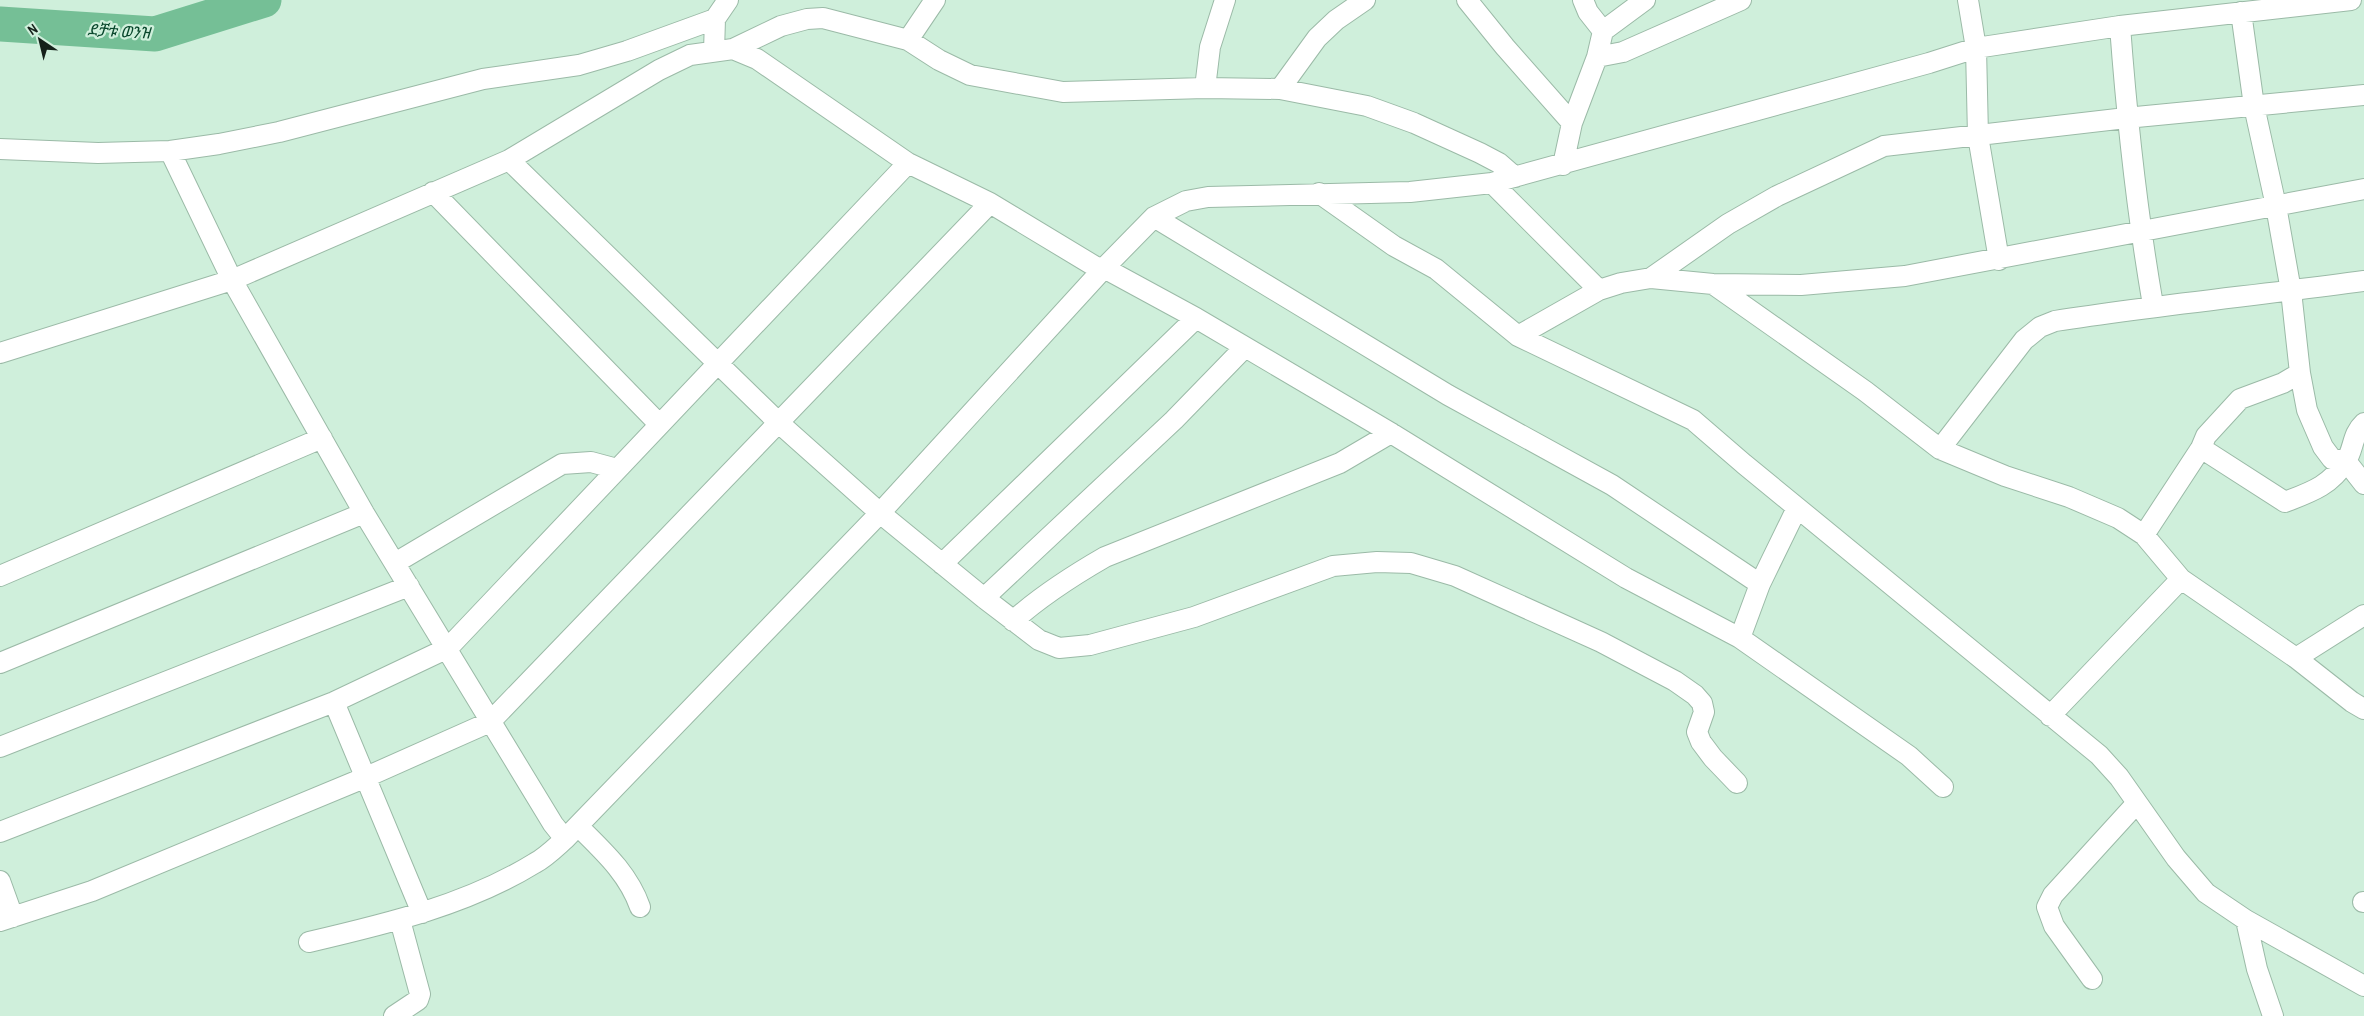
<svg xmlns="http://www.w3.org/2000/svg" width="2364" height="1016" viewBox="0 0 2364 1016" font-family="'Archivo Narrow','Noto Sans Ethiopic',sans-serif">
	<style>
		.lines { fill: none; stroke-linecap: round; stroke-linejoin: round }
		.river { stroke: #75bf96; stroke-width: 35 }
		.minor-casing { stroke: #9bbaa7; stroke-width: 22 }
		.minor { stroke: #fff; stroke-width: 20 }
		.labels { text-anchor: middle; stroke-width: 4.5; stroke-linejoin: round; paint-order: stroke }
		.water-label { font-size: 16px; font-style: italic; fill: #08462b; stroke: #cfefdb }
	</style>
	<rect width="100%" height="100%" fill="#cfefdb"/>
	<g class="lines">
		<path class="river" d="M0,24L155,34L264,0"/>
		<g class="minor-casing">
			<path id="minor" d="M1467,0L1505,47L1572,123
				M1583,0L1588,12L1603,31
				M1968,0L1976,48L1978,136L1999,260
				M2241,12L2254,106L2276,206L2291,291L2300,373L2307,410L2323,447L2332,459L2346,461L2364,484
				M2120,26C2127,120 2137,213 2153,305
				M908,40L935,0
				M733,49L781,26L807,19L823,18L908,40L939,60L970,75L1063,92L1205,88L1280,89L1367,106L1414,123L1480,153L1499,163L1515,177
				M714,51L715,19L728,0
				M1597,57L1623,52L1741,0
				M1205,88L1210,47L1225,0
				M1280,89L1317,38L1336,20L1365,0
				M0,149L98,153L170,151L219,144L279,132L483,79L579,65L627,51L715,19
				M170,151L232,280L364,513L553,824L565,839
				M509,160L779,423L880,513L984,598L1039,640L1059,648L1090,645L1194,617L1333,566L1377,562L1411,563L1455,576L1601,642L1675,681L1695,695L1702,703L1704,712L1697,732L1701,742L1713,758L1737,783
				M1563,165L1572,123L1597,57L1603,31L1645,0
				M1492,183L1599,290
				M433,192L659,424
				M1319,193L1394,246L1436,269L1518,336L1693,420L1744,464L2099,755L2119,777L2176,858L2206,893L2246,920L2364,986
				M1154,217L1448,395L1612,485L1760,584
				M1651,278L1728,224L1777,196L1884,146L2126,118L2364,95
				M1713,284L1865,391L1940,449L2005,476L2069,497L2118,518L2144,535L2181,579L2296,658L2352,702L2364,709
				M1518,336L1599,290L1621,283L1651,278L1713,284L1801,285L1905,276L2364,189
				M0,353L232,280L509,160L659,70L690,55L733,49L757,59L908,163L990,203L1096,267L1104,268L1196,318L1391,433L1626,578L1740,638L1909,756L1943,787
				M2201,448L2285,502C2311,492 2330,486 2346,461C2354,449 2352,434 2364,423
				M1940,449L2024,340L2040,327L2055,321C2158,305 2261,295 2364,281
				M2144,535L2201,448L2206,436L2240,399L2283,383L2300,373
				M395,563L562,464L591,462L617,469
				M942,564L1196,318
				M0,576L322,438
				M984,598L1174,420L1245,347
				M1013,621C1042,595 1072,576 1105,557L1340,463L1391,433
				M1740,638L1760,584L1797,508
				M2296,658L2364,615
				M0,663L364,513
				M334,702L422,913
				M2050,716L2181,579
				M0,747L409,586
				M578,826C603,851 628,873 640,907
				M0,832L334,702L448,648L908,163
				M0,881L13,917
				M2363,902H2364
				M2246,920L2257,969L2273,1016
				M0,921L92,891L364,778L490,722L990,203
				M309,942C386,924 467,905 535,863C546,857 556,847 565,839L880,513L1104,268L1154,217L1186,201L1208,197L1410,192L1492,183L1929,63L1976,48L2120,26L2351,0
				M2092,979L2054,926L2047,907L2053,895L2136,804
				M394,1016L418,1000L420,994L400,920"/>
		</g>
		<use href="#minor" class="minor"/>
	</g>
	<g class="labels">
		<g class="water-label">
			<text transform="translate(119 31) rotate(3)" y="6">ደቻቱ ወንዝ</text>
		</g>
	</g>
	<g transform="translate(40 40) rotate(325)" stroke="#cfefdb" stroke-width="4" paint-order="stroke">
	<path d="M0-4L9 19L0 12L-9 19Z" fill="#15211a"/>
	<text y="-8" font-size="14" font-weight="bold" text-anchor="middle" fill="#15211a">N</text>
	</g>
</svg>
